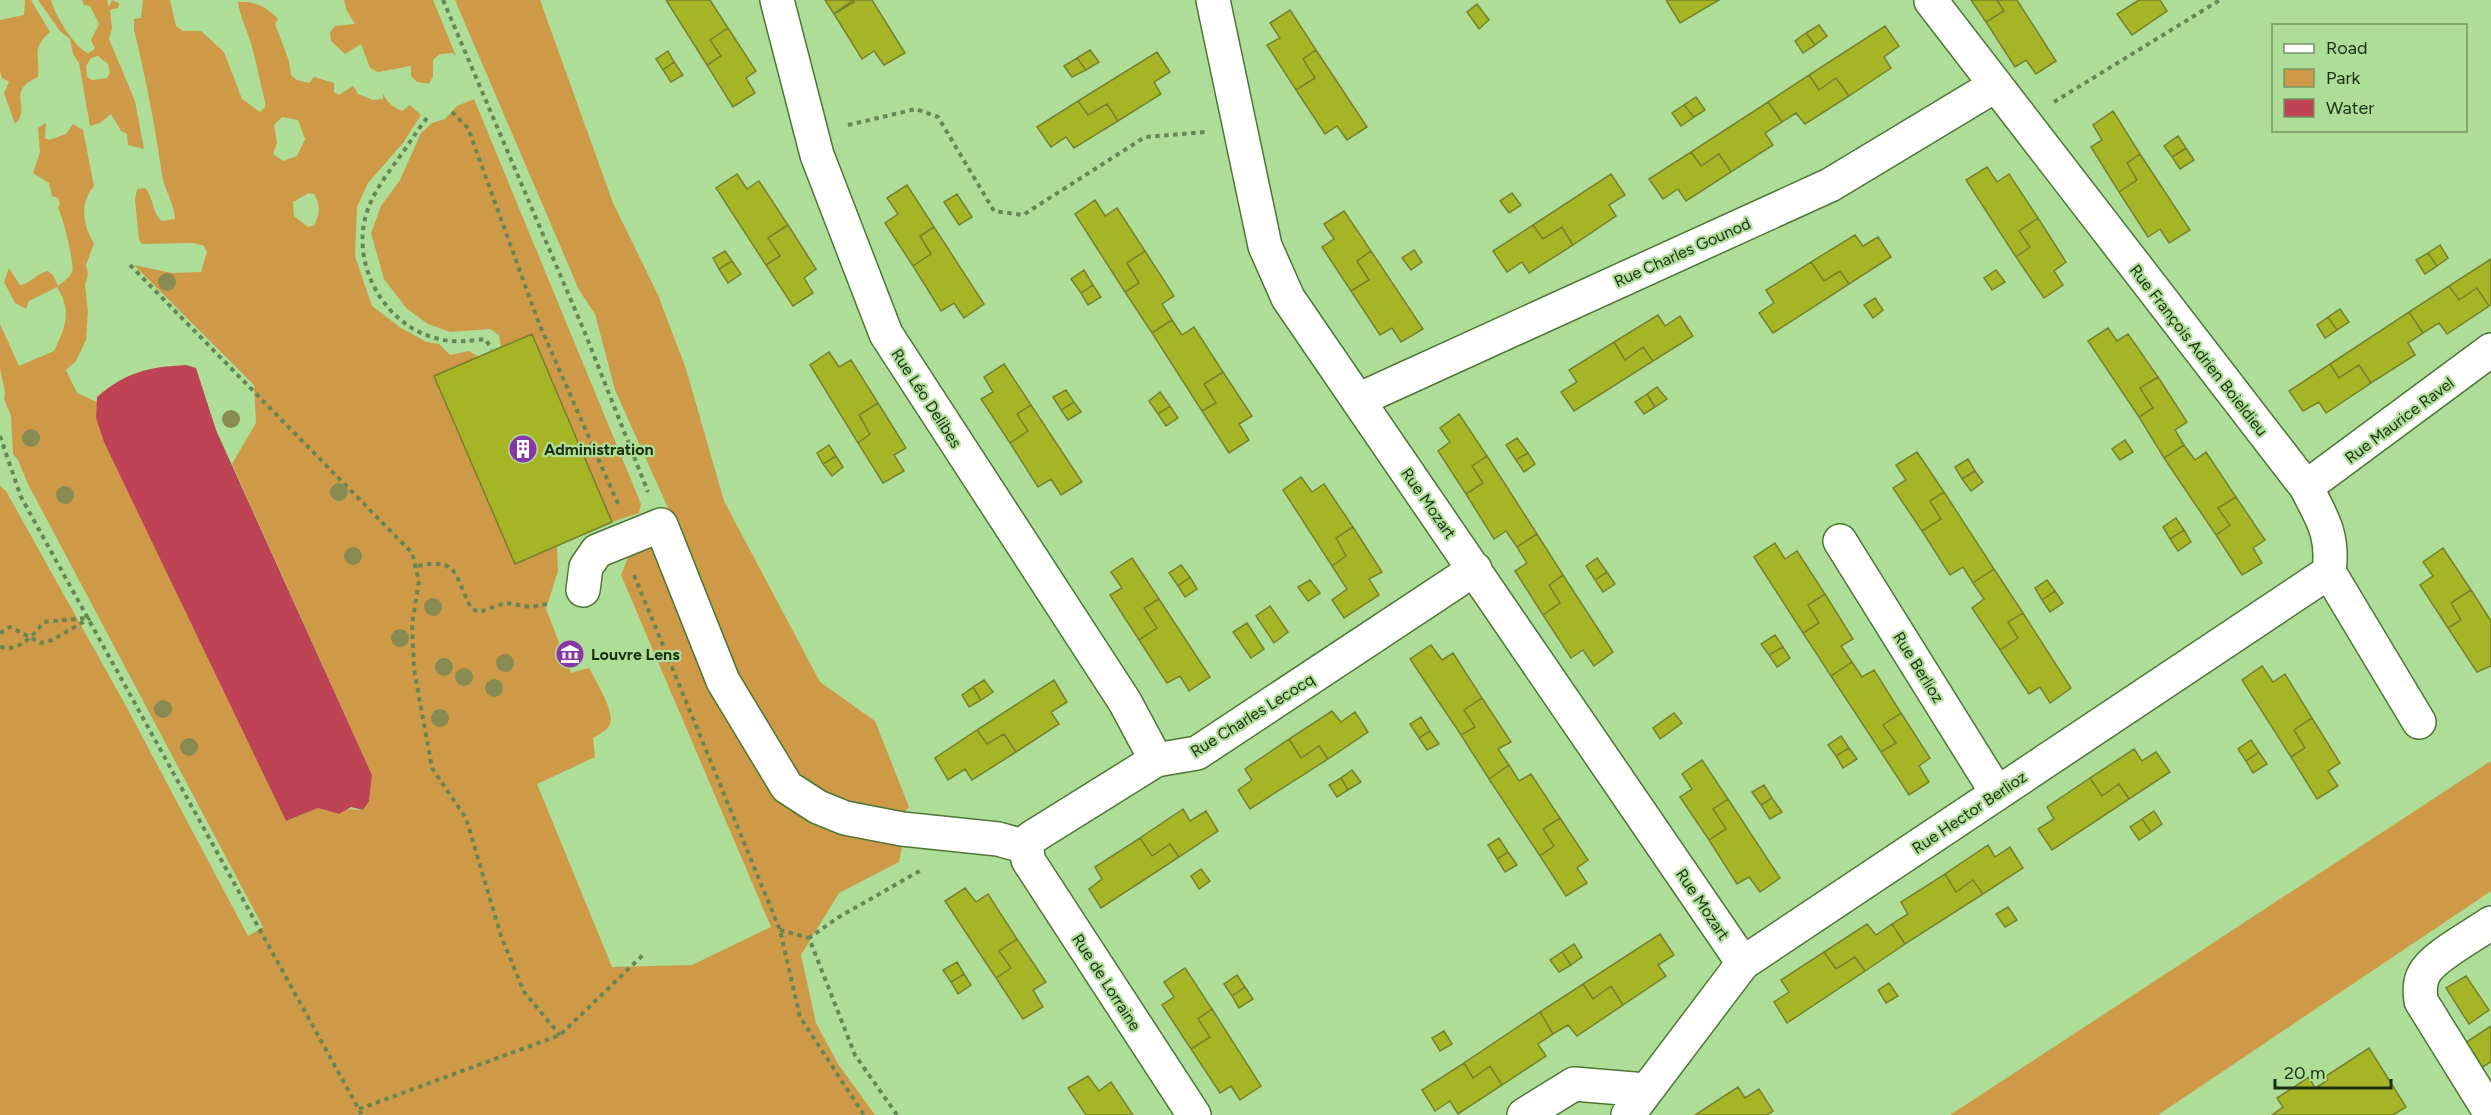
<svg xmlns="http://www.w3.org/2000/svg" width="2491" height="1115" viewBox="0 0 2491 1115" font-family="Figtree,sans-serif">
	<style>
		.green { fill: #ce9a48; fill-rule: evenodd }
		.water { fill: #be4354 }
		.building { fill: #a6b526; stroke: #77812e; stroke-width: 1.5 }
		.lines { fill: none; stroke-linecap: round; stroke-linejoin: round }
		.minor-casing { stroke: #4c7735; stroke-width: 36 }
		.path { stroke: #678856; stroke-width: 4; stroke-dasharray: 4.5 4.5; stroke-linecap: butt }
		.minor { stroke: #fff; stroke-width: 33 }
		.tree { fill: #888c52 }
		.labels { text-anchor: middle; stroke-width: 4.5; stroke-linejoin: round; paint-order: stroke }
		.street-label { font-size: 16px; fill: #1d2f13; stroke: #aedd97 }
		.poi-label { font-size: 16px; font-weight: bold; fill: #1d2f13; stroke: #aedd97; text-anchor: start }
	</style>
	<rect width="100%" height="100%" fill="#aedd97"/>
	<path class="green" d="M25,0H31L50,32C31,48 40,55 38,77C4,92 33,106 15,124L4,93L9,82L2,78L0,71V20L24,15Z
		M38,0H51C53,12 76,50 88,53L95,49L91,40L99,24L90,6L84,5L82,0H107L109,7L112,0L119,3L118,8L110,10L112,28L109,39L135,101L144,149L128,145L127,134L121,131L111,114L100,123L90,126L79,63L73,54L70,39L60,31ZM98,56L108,64L110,73L107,78L92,80L87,77L86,66L91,58Z
		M143,0H170L176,26L183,31H201L224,52L242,99L260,112L265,107V102C260,83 257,65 252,47C248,31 240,18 238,2C254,0 268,8 278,19L275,24L289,61L291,75L297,80L309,83L314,77L334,83V92L339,95L353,86L358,94L373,100L383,99V94C388,103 393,107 402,111L410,105L421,115L403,143L368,183L357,207L355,256L372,306L401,328L427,342L439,344L450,355L469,351L479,357L434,377L515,564L557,546L558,571L546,609L571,673L589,668C595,680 617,714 609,726C606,731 598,735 593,738L595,757L537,784L612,967L692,965L771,927L621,575L630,553L655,544L761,772L903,842L899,862L839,893L801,955L816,1023L838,1064L875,1115H0V486L6,491L126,706L248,936L263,927L28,484L18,460L13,454L11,416L4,399L5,392L0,369V324L19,366L54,351C66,326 72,311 57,287L29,301L26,309L15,303L4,282L9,268L20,285C31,284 36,273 48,271L53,275L58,286C63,282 69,278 72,272C75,265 63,216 58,208L60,204L58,198L52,196L49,183L33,173L40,152L38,128L46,123L45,138L49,140L66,134L73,124L83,130L94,186C79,203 83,226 94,243L86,265L88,274L85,285L88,312L86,340L76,361L66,370L77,393L97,402L96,418L286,821L318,808L339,814L347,809L363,810L372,775L232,464L256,423L254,385L134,265L172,273L201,272L207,252L204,246L194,243L142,244L139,240L135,200L137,189L145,188C154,198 152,213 162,221L175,219C174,203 165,191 162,175C155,126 146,78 134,30V19L141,18ZM282,117L298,120L305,139L297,156L283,161L273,154L277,143L274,125ZM309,193L314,194C321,205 320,214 314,225L308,227L294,216L293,202Z
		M344,0H433L456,56L453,53L440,54L433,60V76L429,84L417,82L411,76V66L378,72L370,68L361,44L345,54L331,41L330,32L335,26L355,24L346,9Z
		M455,0H540L613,203L658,295L686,369L724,501L820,682L875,721L909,807L902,815L852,805L821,792L789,771L730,666L686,548L615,390L595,314L579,290Z
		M474,99L641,504L639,513L612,522L532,335L501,347L499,335L490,329L450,332L428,324L407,309L384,279L371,233L381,206L400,180L421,133L432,123L445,119L457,106Z
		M2491,761V891L2158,1115H1950Z"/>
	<path class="water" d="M186,365L196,368L216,430L372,775L369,801L363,810L351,807L339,814L318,808L286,821L104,442L96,418L97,397C126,372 148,367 186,365Z"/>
	<path class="building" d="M666,0H710L728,28L710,40L721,56L707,65Z
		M825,0H853L854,2L834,14Z
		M853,0H872L905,53L884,65L874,51L862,59L834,14Z
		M1666,0H1719L1680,23Z
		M1971,0H1997L2004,11L1986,22Z
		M1997,0H2017L2056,61L2036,74L2026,60L2015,67L1986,22L2004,11Z
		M2139,0H2160L2167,11L2132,35L2117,14Z
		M1477,4L1489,20L1479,29L1467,12Z
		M1290,10L1316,50L1303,59L1315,78L1296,90L1267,45L1280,38L1270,23Z
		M1819,25L1827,36L1815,45L1806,33Z
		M1885,26L1899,46L1884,57L1891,68L1849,96L1836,78L1819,90L1809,75Z
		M728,28L756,71L746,78L755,93L733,107L707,65L721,56L710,40Z
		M1806,33L1815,45L1803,53L1795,41Z
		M1090,50L1099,62L1086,70L1077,58Z
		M1316,50L1367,127L1347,140L1337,126L1325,134L1296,90L1315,78L1303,59Z
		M668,51L674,62L663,70L656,59Z
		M1157,52L1170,72L1154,82L1161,94L1118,121L1107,104L1088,115L1078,101Z
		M1077,58L1086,70L1072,77L1064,66Z
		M674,62L683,75L671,82L663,70Z
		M1809,75L1819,90L1836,78L1849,96L1805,124L1796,113L1782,122L1768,102Z
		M1696,97L1705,110L1694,117L1684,105Z
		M1078,101L1088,115L1107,104L1118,121L1074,148L1066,137L1051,147L1037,127Z
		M1768,102L1782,122L1765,133L1773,145L1731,172L1719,154L1701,166L1691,152Z
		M1684,105L1694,117L1681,126L1672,113Z
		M2113,111L2140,154L2127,163L2137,180L2119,192L2091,147L2102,140L2093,125Z
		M2178,136L2186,148L2172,157L2164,146Z
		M2186,148L2194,160L2180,169L2172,157Z
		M1691,152L1701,166L1719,154L1731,172L1686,201L1678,189L1663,199L1649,179Z
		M2140,154L2190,230L2169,243L2160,229L2148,237L2119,192L2137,180L2127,163Z
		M1987,167L1997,182L2009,174L2038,218L2019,231L2030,247L2016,257L1966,180Z
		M737,174L747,189L759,181L788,225L768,238L780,256L766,265L716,188Z
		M1611,174L1625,195L1609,205L1616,216L1573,245L1562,227L1543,239L1533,225Z
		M907,185L934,227L920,236L931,254L913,266L885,223L898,214L887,198Z
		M1512,193L1521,205L1509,213L1500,201Z
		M957,194L972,217L959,225L944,202Z
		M1095,200L1105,216L1117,208L1145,251L1127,263L1139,283L1125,292L1075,214Z
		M1344,211L1371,251L1357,261L1369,280L1351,291L1322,247L1334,239L1324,224Z
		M2038,218L2066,262L2054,271L2063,285L2044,298L2016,257L2030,247L2019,231Z
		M788,225L816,269L804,278L813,293L793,306L766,265L780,256L768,238Z
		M1533,225L1543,239L1562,227L1573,245L1529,273L1522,262L1507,272L1493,251Z
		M934,227L984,304L964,318L954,303L941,311L913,266L931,254L920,236Z
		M1855,235L1863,246L1878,237L1891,257L1849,284L1840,271L1824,281L1811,262Z
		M2440,245L2448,258L2437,266L2428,253Z
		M1414,250L1422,262L1411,270L1402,258Z
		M725,251L732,261L719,269L713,258Z
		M1145,251L1174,296L1162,304L1172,320L1152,333L1125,292L1139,283L1127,263Z
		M1371,251L1423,329L1401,342L1392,328L1380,335L1351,291L1369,280L1357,261Z
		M2428,253L2437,266L2425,274L2416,260Z
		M2491,259V305L2489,306L2477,288L2459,300L2449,286Z
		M732,261L741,274L728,283L719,269Z
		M1811,262L1824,281L1840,271L1849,284L1773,333L1759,313L1774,303L1766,290Z
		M1084,270L1093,285L1081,293L1071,279Z
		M1996,270L2005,282L1992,290L1984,278Z
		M1093,285L1101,297L1088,305L1081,293Z
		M2449,286L2459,300L2477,288L2489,306L2447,334L2439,323L2423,333L2409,312Z
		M1875,298L1883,310L1873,318L1864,305Z
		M2340,309L2349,322L2337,330L2328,317Z
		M2409,312L2423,333L2408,343L2415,355L2371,383L2359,365L2339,378L2330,364Z
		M1658,315L1665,326L1680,316L1693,336L1653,361L1643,347L1625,360L1614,342Z
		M2328,317L2337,330L2325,338L2317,325Z
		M1172,320L1182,335L1194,327L1223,372L1204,384L1216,403L1202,411L1152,333Z
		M2108,328L2117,341L2128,334L2158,377L2140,388L2153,408L2139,417L2088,341Z
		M532,334L612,522L515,564L434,376Z
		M1614,342L1625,360L1643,347L1653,361L1574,411L1561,392L1577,382L1569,370Z
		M829,352L839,367L851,360L878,403L859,415L870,434L858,443L810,365Z
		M1004,364L1031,405L1017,414L1028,431L1010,443L981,399L993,392L984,377Z
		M2330,364L2339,378L2359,365L2371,383L2326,413L2319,402L2303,411L2289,391Z
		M1223,372L1252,416L1239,424L1249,440L1229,453L1202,411L1216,403L1204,384Z
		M2158,377L2187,422L2175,430L2184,445L2164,458L2139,417L2153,408L2140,388Z
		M1657,387L1667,399L1655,407L1647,394Z
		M1066,390L1074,402L1061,410L1053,397Z
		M1160,392L1170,406L1158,414L1149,401Z
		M1647,394L1655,407L1644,414L1635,402Z
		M1074,402L1081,412L1068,420L1061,410Z
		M878,403L906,448L894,455L904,471L883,483L858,443L870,434L859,415Z
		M1031,405L1082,482L1061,495L1051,479L1038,487L1010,443L1028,431L1017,414Z
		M1170,406L1178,418L1166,426L1158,414Z
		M1459,414L1487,456L1472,466L1483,483L1466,494L1438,451L1450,442L1440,428Z
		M1517,438L1528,453L1516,460L1506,445Z
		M2125,440L2133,452L2120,460L2112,449Z
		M829,445L836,456L823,464L817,453Z
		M2184,445L2195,460L2206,452L2236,497L2218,508L2230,525L2216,535L2164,458Z
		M1917,452L1944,492L1930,501L1941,519L1922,531L1893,488L1906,480L1896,465Z
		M1528,453L1535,464L1524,472L1516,460Z
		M836,456L843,467L832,476L823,464Z
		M1487,456L1537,534L1517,547L1506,531L1494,539L1466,494L1483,483L1472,466Z
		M1968,459L1975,471L1962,479L1955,467Z
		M1975,471L1983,482L1971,491L1962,479Z
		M1301,477L1312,492L1324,484L1353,527L1336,538L1346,556L1332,566L1283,490Z
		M1944,492L1994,569L1973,583L1963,567L1950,575L1922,531L1941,519L1930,501Z
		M2236,497L2265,540L2253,548L2262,563L2242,575L2216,535L2230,525L2218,508Z
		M2176,518L2184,530L2170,539L2163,527Z
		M1353,527L1382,572L1369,579L1379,595L1344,618L1332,600L1347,589L1332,566L1346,556L1336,538Z
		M2184,530L2191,542L2178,551L2170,539Z
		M1537,534L1563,575L1549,585L1560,603L1543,615L1515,571L1527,563L1517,547Z
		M1775,543L1785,559L1797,551L1825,594L1808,605L1819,623L1803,633L1754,557Z
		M2443,548L2471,590L2451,603L2461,620L2448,628L2420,585L2433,576L2423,562Z
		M1132,558L1159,599L1144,608L1157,628L1139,640L1110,595L1122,588L1111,572Z
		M1597,558L1607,572L1595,580L1586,566Z
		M1181,565L1190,577L1178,586L1169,573Z
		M1994,569L2023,613L2008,622L2018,638L2000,650L1972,608L1984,599L1973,583Z
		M1607,572L1615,584L1603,592L1595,580Z
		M1563,575L1613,652L1594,666L1583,650L1571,658L1543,615L1560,603L1549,585Z
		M1190,577L1197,589L1185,597L1178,586Z
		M1310,580L1320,593L1308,601L1298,587Z
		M2047,580L2055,591L2042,600L2035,588Z
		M2471,590L2491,621V666L2477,672L2448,628L2461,620L2451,603Z
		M2055,591L2063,603L2050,612L2042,600Z
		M1825,594L1853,639L1841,646L1852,662L1831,676L1803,633L1819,623L1808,605Z
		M1159,599L1210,677L1189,691L1180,676L1167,683L1139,640L1157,628L1144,608Z
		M1270,606L1288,632L1274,643L1256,616Z
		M2023,613L2071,688L2050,703L2040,687L2029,694L2000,650L2018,638L2008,622Z
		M1247,623L1264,649L1251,658L1233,632Z
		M1775,635L1783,647L1769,655L1761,644Z
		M1431,645L1442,660L1453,653L1482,698L1464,710L1475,727L1461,735L1410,659Z
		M1783,647L1790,658L1777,667L1769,655Z
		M1852,662L1862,677L1874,670L1901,713L1883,725L1896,743L1881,752L1831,676Z
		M2262,666L2273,682L2285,674L2312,718L2294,730L2305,748L2291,757L2242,680Z
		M984,680L993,692L981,700L973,687Z
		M1054,680L1067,702L1051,712L1059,724L1016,752L1004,734L987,744L977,730Z
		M973,687L981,700L969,707L962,695Z
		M1482,698L1511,742L1498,749L1509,765L1489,779L1461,735L1475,727L1464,710Z
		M1332,711L1341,722L1355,712L1368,732L1328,759L1319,746L1301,758L1289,739Z
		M1674,713L1682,723L1660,739L1653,728Z
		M1901,713L1930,758L1919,766L1929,782L1909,795L1881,752L1896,743L1883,725Z
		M1421,717L1430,731L1419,738L1410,724Z
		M2312,718L2340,763L2328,771L2338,786L2317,799L2291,757L2305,748L2294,730Z
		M977,730L987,744L1004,734L1016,752L972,780L965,769L948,780L935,758Z
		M1430,731L1439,744L1427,750L1419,738Z
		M1841,736L1849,748L1836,756L1828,745Z
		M1289,739L1301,758L1319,746L1328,759L1250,809L1238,790L1252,780L1245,769Z
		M2251,740L2259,752L2246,761L2238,749Z
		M1849,748L1857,759L1843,768L1836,756Z
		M2134,749L2142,761L2156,752L2170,772L2129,799L2119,784L2102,796L2090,778Z
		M2259,752L2267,764L2253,773L2246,761Z
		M1702,760L1728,799L1713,809L1726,829L1709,840L1680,797L1692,789L1682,774Z
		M1509,765L1519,781L1531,774L1560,818L1543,829L1554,846L1540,856L1489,779Z
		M1352,770L1361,782L1348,790L1341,778Z
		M1341,778L1348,790L1337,797L1329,785Z
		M2090,778L2102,796L2119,784L2129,799L2052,850L2038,829L2054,819L2047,807Z
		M1764,785L1772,798L1761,805L1752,792Z
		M1772,798L1782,812L1770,819L1761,805Z
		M1728,799L1780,878L1760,892L1749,877L1737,884L1709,840L1726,829L1713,809Z
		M1183,809L1190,821L1206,811L1218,831L1179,857L1170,844L1152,856L1140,838Z
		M2154,811L2162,824L2151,832L2142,819Z
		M1560,818L1588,860L1577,868L1587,883L1566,896L1540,856L1554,846L1543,829Z
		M2142,819L2151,832L2139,840L2130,827Z
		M1140,838L1152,856L1170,844L1179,857L1101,908L1089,889L1102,879L1095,867Z
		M1499,838L1508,852L1497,859L1488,845Z
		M1988,845L1995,857L2010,847L2023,868L1983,894L1973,880L1956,892L1945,874Z
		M1508,852L1517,865L1505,872L1497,859Z
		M1201,869L1210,881L1199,889L1191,876Z
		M1945,874L1956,892L1973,880L1983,894L1905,944L1892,924L1908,914L1901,902Z
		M965,888L976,902L988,894L1017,939L999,951L1011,968L996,978L945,901Z
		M2008,907L2017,920L2005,927L1996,914Z
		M1867,924L1876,935L1892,924L1905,944L1865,971L1855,957L1836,969L1824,952Z
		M1660,934L1674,955L1658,965L1666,976L1623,1005L1611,986L1593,999L1583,984Z
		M1017,939L1046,982L1033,990L1043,1007L1023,1019L996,978L1011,968L999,951Z
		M1574,944L1582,957L1571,965L1562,952Z
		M1562,952L1571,965L1559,972L1550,960Z
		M1824,952L1836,969L1855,957L1865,971L1787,1023L1774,1002L1789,992L1781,980Z
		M957,962L964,974L951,982L943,970Z
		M1185,968L1212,1009L1198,1019L1210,1037L1191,1049L1162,1005L1174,997L1164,982Z
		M964,974L971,985L958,994L951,982Z
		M1237,975L1245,987L1232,996L1224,984Z
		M2466,976L2489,1010L2469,1024L2446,988Z
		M1889,983L1898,996L1886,1003L1878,990Z
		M1583,984L1593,999L1611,986L1623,1005L1577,1036L1568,1025L1553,1034L1540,1012Z
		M1245,987L1253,999L1239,1008L1232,996Z
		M1212,1009L1261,1086L1240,1100L1231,1086L1220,1093L1191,1049L1210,1037L1198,1019Z
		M1540,1012L1553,1034L1538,1044L1546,1056L1502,1085L1490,1066L1473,1078L1464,1063Z
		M2491,1026V1062L2481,1068L2465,1043Z
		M1444,1031L1452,1044L1440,1051L1432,1038Z
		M2369,1048L2406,1107L2393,1115H2272L2283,1107L2277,1098L2309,1077L2315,1088L2328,1080L2326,1076Z
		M1464,1063L1473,1078L1490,1066L1502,1085L1458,1114L1450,1101L1435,1111L1422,1090Z
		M1088,1076L1099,1091L1111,1082L1133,1115H1086L1068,1088Z
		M1738,1087L1745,1098L1759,1089L1773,1111L1767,1115H1695Z"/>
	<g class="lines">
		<g class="minor-casing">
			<path id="minor" d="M777,0L817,155L886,334L1125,702L1156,760
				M1213,0L1265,246L1288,298L1743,963
				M1931,1L2306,487C2322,518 2334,535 2329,572L2419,722
				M1358,400L1830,185L1996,85
				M2306,487L2491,350
				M1840,541L1997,793
				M583,590L586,567L597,551L661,525L723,681L787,787L818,807L845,818L902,829L998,839L1027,847
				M2491,923C2474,935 2432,957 2424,974C2419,983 2420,992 2421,1001L2491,1114
				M1194,1115L1028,860L1027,847L1031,838L1156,760L1197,753L1475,569
				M1524,1115L1574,1084L1646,1090
				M1628,1115L1743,963L2329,572"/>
		</g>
		<path class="path" d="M443,0L585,333L648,492
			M2054,102L2220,0
			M452,112L468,128L538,321L618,504
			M427,118C418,129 411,141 403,152C389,172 373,191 366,215C351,267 386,327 439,339C455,343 469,341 485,339L492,349
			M848,125L916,109L938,117L994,211L1023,215L1145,137L1205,132
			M130,265L412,553L419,581L412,624L414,669L432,768L466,818L501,936L524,992L560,1035
			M0,436L21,497L362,1115
			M418,566C462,556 454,580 472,609L480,612L505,603L531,607L551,603
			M634,575L780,930L800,1017L864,1115
			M0,633L10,627L41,643L52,640L90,618
			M0,647C20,652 32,636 44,622L86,618
			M780,930L809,938
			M359,1109L560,1035L645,953
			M897,1115L855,1055L809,938L839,917L923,869"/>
		<use href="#minor" class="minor"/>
	</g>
	<g class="tree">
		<circle cx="167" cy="282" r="9"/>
		<circle cx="231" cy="419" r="9"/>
		<circle cx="31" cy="438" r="9"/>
		<circle cx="339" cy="492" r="9"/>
		<circle cx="65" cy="495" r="9"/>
		<circle cx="353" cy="556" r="9"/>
		<circle cx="433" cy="607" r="9"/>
		<circle cx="400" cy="638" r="9"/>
		<circle cx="505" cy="663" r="9"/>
		<circle cx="444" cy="667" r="9"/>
		<circle cx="464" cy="677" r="9"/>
		<circle cx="494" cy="688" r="9"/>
		<circle cx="163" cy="709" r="9"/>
		<circle cx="440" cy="718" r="9"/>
		<circle cx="189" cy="747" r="9"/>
	</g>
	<defs>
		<g id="building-disc" transform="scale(1.5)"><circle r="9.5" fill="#8937a7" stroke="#aedd97"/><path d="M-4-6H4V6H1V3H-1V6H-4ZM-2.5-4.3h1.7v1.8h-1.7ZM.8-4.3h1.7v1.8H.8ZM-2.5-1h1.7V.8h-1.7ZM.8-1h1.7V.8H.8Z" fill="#fff"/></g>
		<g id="museum-disc" transform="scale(1.5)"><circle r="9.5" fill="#8937a7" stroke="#aedd97"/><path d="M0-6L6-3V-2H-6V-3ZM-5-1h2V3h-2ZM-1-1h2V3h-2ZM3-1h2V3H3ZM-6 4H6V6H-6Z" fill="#fff"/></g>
	</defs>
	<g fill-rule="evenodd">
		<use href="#building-disc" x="523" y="449"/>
		<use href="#museum-disc" x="570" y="654"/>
	</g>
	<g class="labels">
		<g class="street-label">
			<text transform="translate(1682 252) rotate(-24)" y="6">Rue Charles Gounod</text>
			<text transform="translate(2199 350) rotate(52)" y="6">Rue François Adrien Boieldieu</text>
			<text transform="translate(927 398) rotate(57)" y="6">Rue Léo Delibes</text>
			<text transform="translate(2399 420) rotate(-37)" y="6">Rue Maurice Ravel</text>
			<text transform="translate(1429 503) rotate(55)" y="6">Rue Mozart</text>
			<text transform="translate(1919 667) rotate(58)" y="6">Rue Berlioz</text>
			<text transform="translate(1252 715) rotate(-32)" y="6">Rue Charles Lecocq</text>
			<text transform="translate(1969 812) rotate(-34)" y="6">Rue Hector Berlioz</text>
			<text transform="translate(1703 904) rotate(56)" y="6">Rue Mozart</text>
			<text transform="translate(1107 982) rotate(57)" y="6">Rue de Lorraine</text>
		</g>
		<g class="poi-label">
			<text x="544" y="455">Administration</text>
			<text x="591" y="660">Louvre Lens</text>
		</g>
	</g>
	<rect x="2272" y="24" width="195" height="108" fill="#aedd97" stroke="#749762" stroke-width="1.5"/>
	<rect x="2284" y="44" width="30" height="9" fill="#ffffff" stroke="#749762" stroke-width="1.5"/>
	<text x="2326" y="54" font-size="18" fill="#1d2f13">Road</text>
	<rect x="2284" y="69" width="30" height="18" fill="#ce9a48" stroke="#749762" stroke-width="1.5"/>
	<text x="2326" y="84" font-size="18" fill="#1d2f13">Park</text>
	<rect x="2284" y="99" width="30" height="18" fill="#be4354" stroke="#749762" stroke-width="1.5"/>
	<text x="2326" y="114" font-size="18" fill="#1d2f13">Water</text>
	<path d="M2275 1079v9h116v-9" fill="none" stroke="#1d2f13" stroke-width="3"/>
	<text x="2284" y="1079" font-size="18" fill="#1d2f13" stroke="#aedd97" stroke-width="4.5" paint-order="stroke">20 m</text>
</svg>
